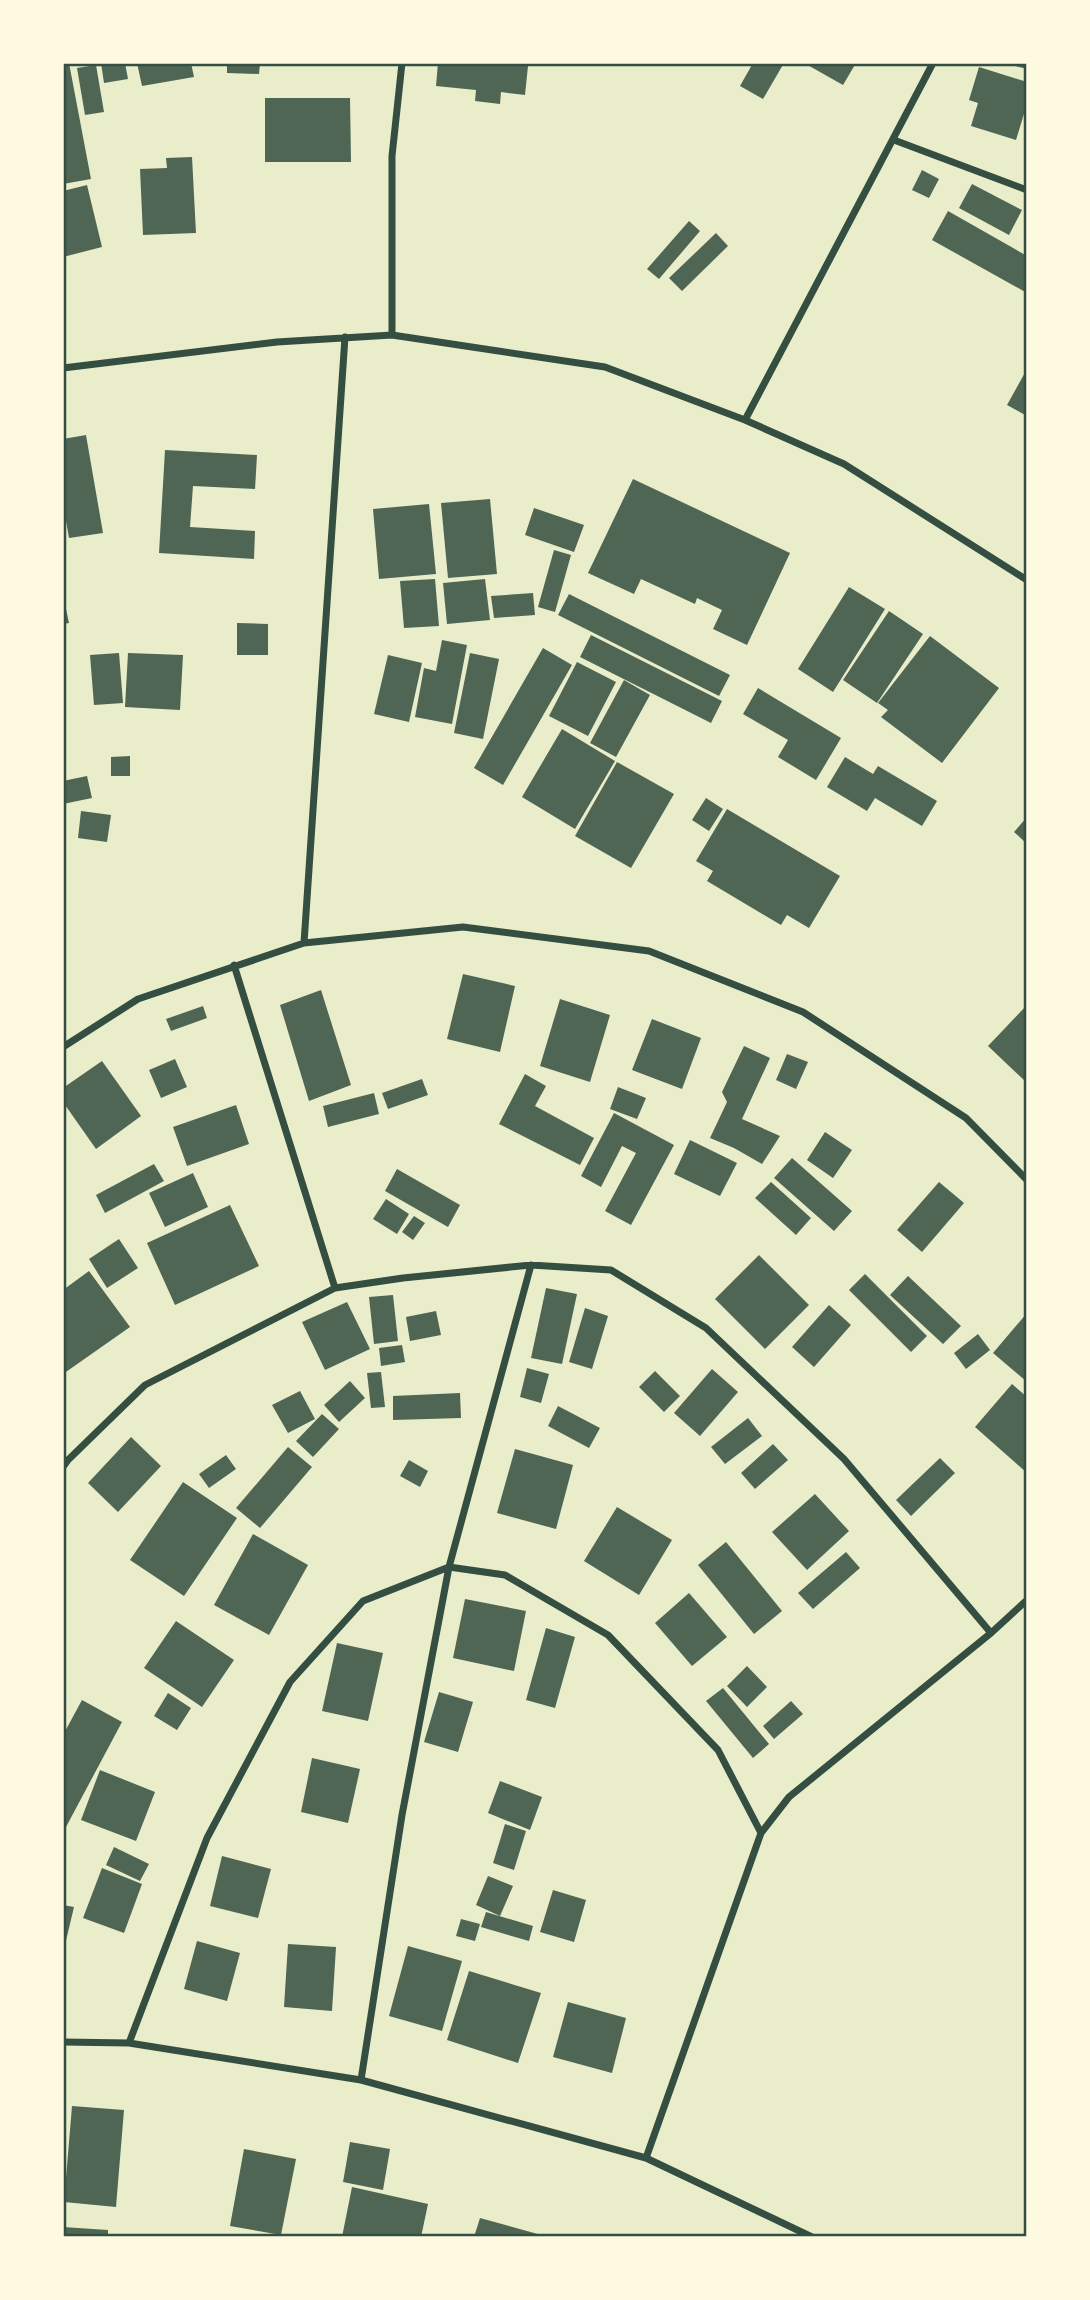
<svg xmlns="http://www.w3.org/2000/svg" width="1090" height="2300" viewBox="0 0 1090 2300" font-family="'DM Sans',sans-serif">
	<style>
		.building { fill: #4f6655 }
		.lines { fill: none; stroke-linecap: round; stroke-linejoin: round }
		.minor { stroke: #344e41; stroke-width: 7 }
		.neatline { fill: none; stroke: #344e41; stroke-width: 2.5 }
	</style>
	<rect width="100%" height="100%" fill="#e9edc9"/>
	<path class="building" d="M63,63H69L91,179L63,184Z
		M101,63H125L128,79L104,83Z
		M137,63H191L194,77L142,86Z
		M227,63H260L259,74L227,73Z
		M438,63H503L528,66L525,95L501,92L500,104L475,101L476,90L436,86Z
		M753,63H784L763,99L740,86Z
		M804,63H856L843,85Z
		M1007,63H1027V69L1007,64Z
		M96,65L104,112L85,115L77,68Z
		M979,67L1027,82V104L1016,140L971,126L978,103L969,100Z
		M265,98H350L351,162H265Z
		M192,157L196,233L143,235L140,169L167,168L166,158Z
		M922,170L939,179L929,198L912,190Z
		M972,184L1022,210L1009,235L959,208Z
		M87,185L102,247L63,257V191Z
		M948,211L1027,256V293L932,240Z
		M689,221L700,231L659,279L647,269Z
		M716,233L728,246L682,291L669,278Z
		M1027,369V416L1007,405Z
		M86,435L103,533L69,538L63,504V439Z
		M165,450L257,455L255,489L193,486L190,527L255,531L254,559L159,553Z
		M633,479L790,553L747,645L713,629L722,610L697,598L695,604L641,579L634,594L588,573Z
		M490,499L497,574L448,578L441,503Z
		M429,504L436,574L379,579L373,509Z
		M534,508L584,525L574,552L525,535Z
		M554,550L571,555L555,612L538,607Z
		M435,579L439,626L404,628L400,581Z
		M485,579L490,620L447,624L443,583Z
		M849,587L885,609L833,692L798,669Z
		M533,593L535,615L494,618L491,596Z
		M569,594L730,675L719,696L558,615Z
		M63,595L69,623L63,624Z
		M889,611L923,634L877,703L843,680Z
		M237,623L268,624V655H237Z
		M591,635L722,701L711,723L580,657Z
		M930,636L999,688L942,763L881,717L888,710L878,703Z
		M442,640L467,645L452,724L415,717L424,668L436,671Z
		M543,648L572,665L503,785L474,768Z
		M119,653L123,703L94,705L90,655Z
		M128,653L183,655L180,710L125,707Z
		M470,653L499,659L483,739L454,733Z
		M388,655L422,663L409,722L374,714Z
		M577,662L616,682L588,736L549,716Z
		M624,680L650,695L616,757L590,743Z
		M758,688L841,738L816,780L778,757L788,740L743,714Z
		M562,729L615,761L575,829L522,797Z
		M130,756V776H111V757Z
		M845,757L873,774L878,766L937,801L922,826L875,798L867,811L827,787Z
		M617,762L674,794L631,868L575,836Z
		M87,776L92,798L63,804V781Z
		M706,798L723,809L709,831L692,820Z
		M727,809L840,876L809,928L787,915L781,925L707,881L713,871L696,861Z
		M81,811L111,815L107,842L78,838Z
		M1027,817V844L1014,832Z
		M463,974L515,986L500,1052L447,1039Z
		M321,990L351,1085L309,1101L280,1005Z
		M560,999L610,1015L590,1082L540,1066Z
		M1027,1005V1083L988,1046Z
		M203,1006L207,1018L171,1031L166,1019Z
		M652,1019L701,1038L682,1089L632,1070Z
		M744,1046L770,1058L742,1119L780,1136L762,1164L734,1148L710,1138L727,1102L722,1092Z
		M787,1054L808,1062L796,1089L776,1080Z
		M175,1059L187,1087L161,1098L149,1070Z
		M102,1061L141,1116L96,1149L63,1102V1088Z
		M525,1074L546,1086L535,1106L594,1138L580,1165L499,1124Z
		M422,1079L428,1095L388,1109L382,1093Z
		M618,1087L646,1098L637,1119L610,1109Z
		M374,1093L379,1114L328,1127L323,1106Z
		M236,1105L249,1144L187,1166L173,1127Z
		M614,1113L674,1145L631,1225L605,1211L636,1153L622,1146L601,1187L581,1176Z
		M825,1132L852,1150L833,1178L807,1160Z
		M690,1140L737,1163L720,1196L674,1174Z
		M792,1158L852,1211L834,1231L774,1178Z
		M154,1164L164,1181L105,1213L96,1195Z
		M397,1169L460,1205L448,1227L385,1191Z
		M193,1173L208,1207L165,1227L149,1193Z
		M771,1182L811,1218L796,1235L755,1198Z
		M939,1182L964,1203L922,1252L897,1230Z
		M386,1199L409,1214L397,1234L373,1219Z
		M230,1205L259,1266L175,1305L147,1243Z
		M414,1216L425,1223L413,1240L402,1232Z
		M119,1239L138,1268L107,1288L89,1259Z
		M759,1255L809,1305L765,1349L715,1299Z
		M89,1271L130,1327L63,1374V1290Z
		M865,1274L927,1336L911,1352L849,1290Z
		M908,1276L961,1326L943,1344L890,1295Z
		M546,1288L577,1294L562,1364L531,1358Z
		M393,1295L398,1341L374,1344L369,1297Z
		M347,1302L370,1349L325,1370L302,1322Z
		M829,1305L851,1325L814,1367L792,1347Z
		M585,1308L608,1316L592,1369L569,1362Z
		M436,1311L441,1335L410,1341L406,1317Z
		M1027,1313V1382L993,1353Z
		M978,1334L990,1350L966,1369L954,1353Z
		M402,1345L405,1362L381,1366L379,1348Z
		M527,1368L549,1374L541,1403L520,1397Z
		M712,1369L738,1392L700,1436L674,1413Z
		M655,1371L680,1396L664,1412L639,1387Z
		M381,1372L385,1407L371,1408L367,1373Z
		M350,1381L365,1398L339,1422L324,1405Z
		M1012,1384L1027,1397V1473L975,1427Z
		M300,1391L315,1419L288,1433L272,1405Z
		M460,1393L461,1418L393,1420V1396Z
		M558,1406L600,1428L589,1448L548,1426Z
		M322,1414L339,1429L313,1457L296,1441Z
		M748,1418L762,1436L725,1464L711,1447Z
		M131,1437L161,1466L118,1512L88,1483Z
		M773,1444L788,1460L755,1489L741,1473Z
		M288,1447L312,1467L260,1528L236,1508Z
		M515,1449L573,1465L556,1529L497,1513Z
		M226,1455L236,1469L209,1488L199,1474Z
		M940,1458L955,1473L911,1516L896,1500Z
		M409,1460L428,1471L420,1487L400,1476Z
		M183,1482L237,1518L184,1596L130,1560Z
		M815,1494L849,1531L807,1570L772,1532Z
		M617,1507L672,1540L639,1595L584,1561Z
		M253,1534L308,1565L269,1635L214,1605Z
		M726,1542L782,1611L754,1634L698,1565Z
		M846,1552L860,1568L813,1609L798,1593Z
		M689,1593L727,1637L692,1666L655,1623Z
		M465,1599L526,1611L514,1671L453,1658Z
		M176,1621L234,1660L202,1707L144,1668Z
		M546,1628L575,1637L555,1708L526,1700Z
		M337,1643L383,1653L368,1721L322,1711Z
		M747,1666L767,1687L747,1707L727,1686Z
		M723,1688L769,1744L753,1758L706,1701Z
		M439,1692L473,1702L458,1752L424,1742Z
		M168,1693L191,1708L177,1730L154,1716Z
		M82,1700L122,1722L66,1827L63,1826V1735Z
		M791,1701L803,1714L774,1739L763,1726Z
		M312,1758L360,1769L348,1823L301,1812Z
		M100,1770L155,1792L136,1841L81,1820Z
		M500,1781L542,1797L530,1830L488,1813Z
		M505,1824L526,1831L514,1870L493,1863Z
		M114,1847L149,1864L140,1881L106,1865Z
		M222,1856L271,1869L258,1918L210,1906Z
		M102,1868L142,1884L124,1933L83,1918Z
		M488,1876L513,1886L500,1916L476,1905Z
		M553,1890L586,1900L574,1942L540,1932Z
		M63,1905L74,1907L64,1949H63Z
		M486,1912L533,1926L529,1941L481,1927Z
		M461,1919L480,1924L475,1941L456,1936Z
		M197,1941L240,1953L227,2001L184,1989Z
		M288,1944L336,1947L332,2011L284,2007Z
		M408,1946L462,1961L442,2031L389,2016Z
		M469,1971L541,1993L518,2063L447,2040Z
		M568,2002L626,2018L612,2073L553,2057Z
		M72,2106L124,2110L116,2207L64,2202Z
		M350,2142L390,2149L383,2190L343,2182Z
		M244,2149L296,2159L281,2235L230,2226Z
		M352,2187L428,2204L421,2237H342Z
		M480,2218L545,2236V2237H474Z
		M63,2227L108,2230V2237H63Z"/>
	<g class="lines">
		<path class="minor" d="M894,140L1027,190
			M392,335V156L402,63
			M63,368L277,342L392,335L605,367L745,420L844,464L1027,580
			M745,420L933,63
			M304,943L345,337
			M234,965L335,1288
			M63,1047L138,999L304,943L463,927L649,951L803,1012L966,1118L1027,1180
			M63,1467L68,1460L145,1385L335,1288L403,1278L531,1265L611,1270L706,1328L844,1459L991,1633
			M63,2042L129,2043L361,2080L646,2158L812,2237
			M129,2043L207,1838L290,1682L363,1601L449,1567L505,1575L608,1635L718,1750L761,1833
			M361,2080L402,1815L449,1567L531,1265
			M646,2158L761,1833L789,1797L991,1633L1027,1600"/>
	</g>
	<rect width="1090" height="2300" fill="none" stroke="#fefae0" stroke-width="130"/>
	<rect x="65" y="65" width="960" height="2170" class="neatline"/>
</svg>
